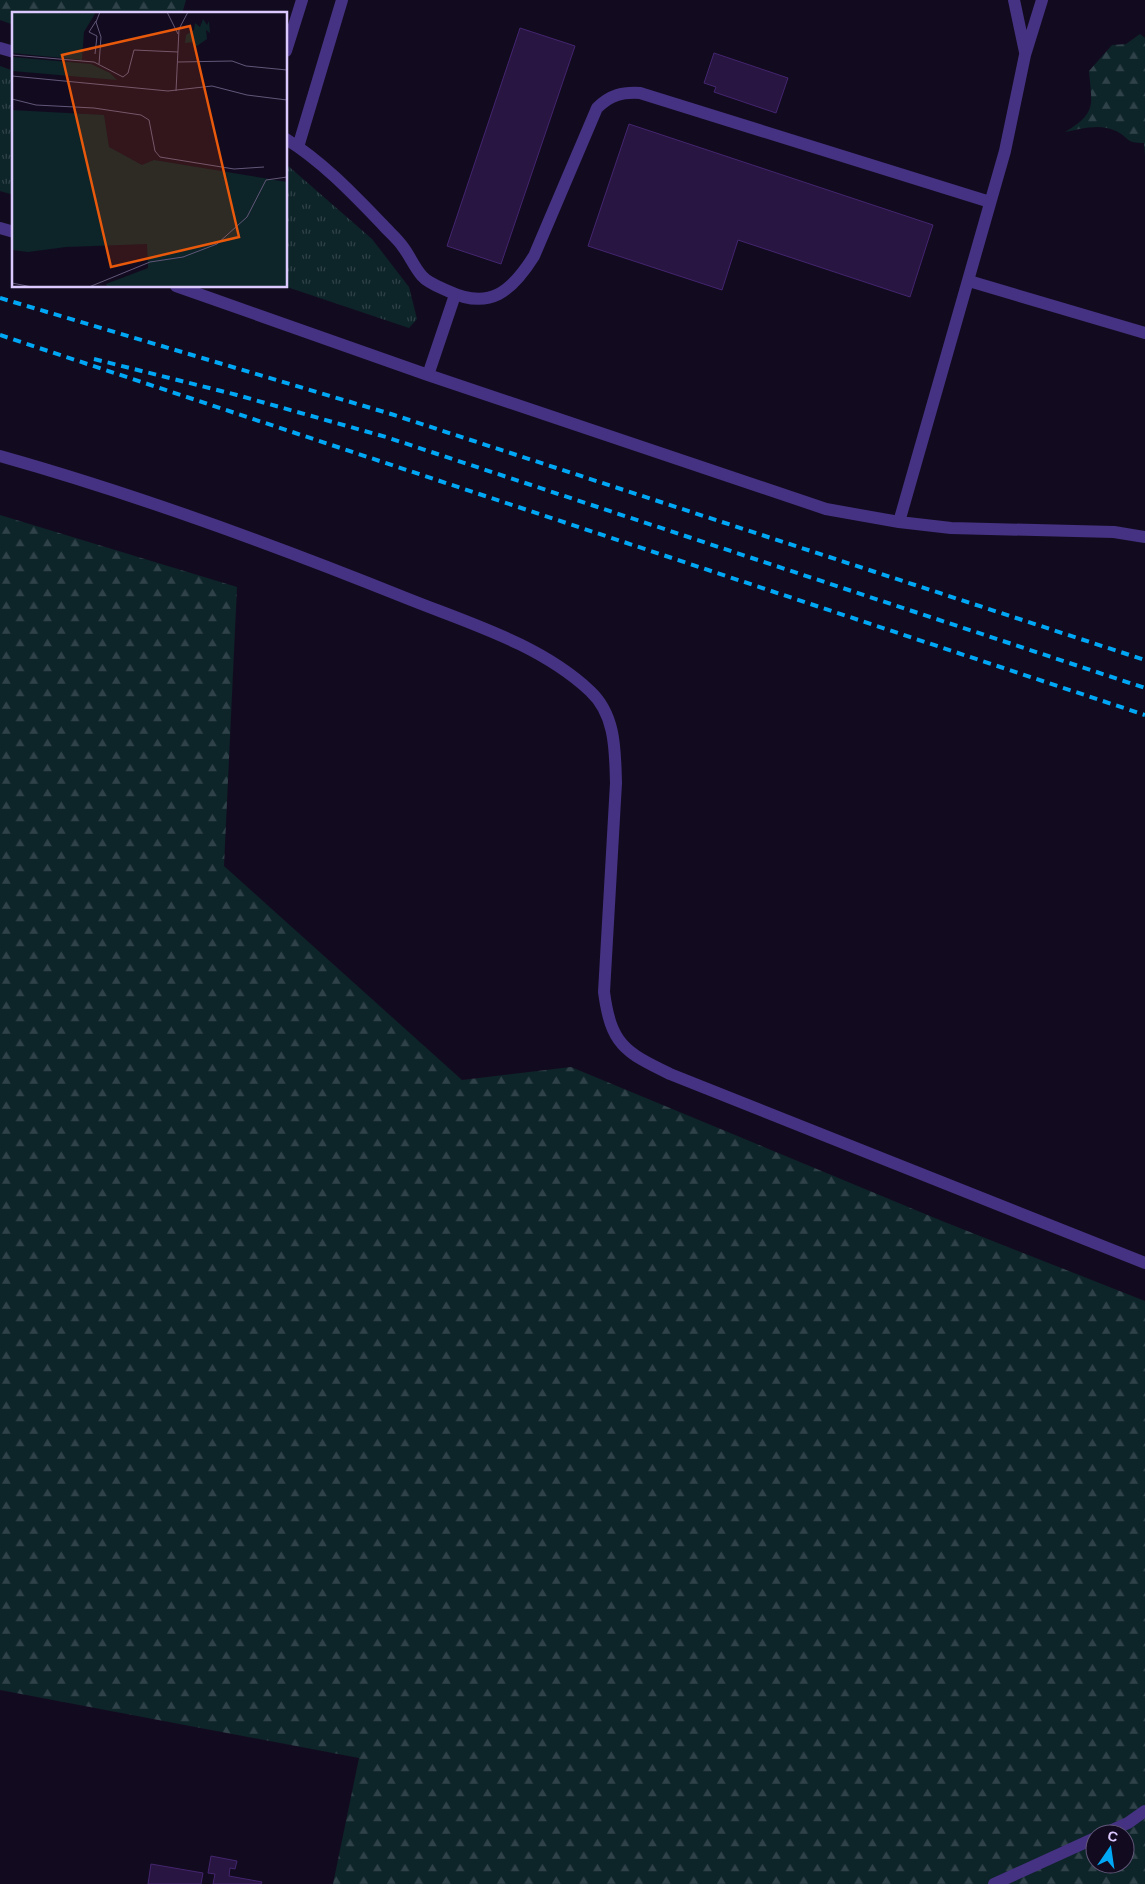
<svg xmlns="http://www.w3.org/2000/svg" width="1145" height="1884" viewBox="0 0 1145 1884" font-family="Helvetica,sans-serif">
	<style>
		.grass { fill: url(#grass-tufts) }
		.forest { fill: url(#forest-firs); fill-rule: evenodd }
		.building { fill: #281541; stroke: #44256f }
		.lines { fill: none; stroke-linecap: round; stroke-linejoin: round }
		.service { stroke: #463282; stroke-width: 12 }
		.rail { stroke: #00a7f4; stroke-width: 4; stroke-dasharray: 8 6; stroke-linecap: butt }
		.inset-road { fill: none; stroke: #625779; stroke-width: 1 }
		.view { fill: #e8590c; fill-opacity: 0.15; stroke: #e8590c; stroke-width: 2.5 }
		.inset-edge { fill: none; stroke: #dbc9ff; stroke-width: 2.5 }
	</style>
	<defs>
		<pattern id="grass-tufts" width="24" height="20" patternUnits="userSpaceOnUse" patternTransform="scale(1.25)"><rect width="24" height="20" fill="#0d2429"/><path d="M3 7l-1-3M5 7V3M7 7l1-3M15 17l-1-3M17 17v-4M19 17l1-3" fill="none" stroke="#304249"/></pattern>
		<pattern id="forest-firs" width="22" height="20" patternUnits="userSpaceOnUse" patternTransform="scale(1.25)"><rect width="22" height="20" fill="#0d2429"/><path d="M5 1l3.5 6h-7zM16 11l3.5 6h-7z" fill="#304249"/></pattern>
	</defs>
	<rect width="100%" height="100%" fill="#120b1f"/>
	<path class="grass" d="M0,66L14,71V195L0,191Z
		M286,164L372,239L409,287L417,319L409,328L284,286H286Z"/>
	<path class="forest" d="M0,0H186L182,14H14V25L0,20Z
		M1140,34L1145,38V155L1144,143C1125,143 1130,138 1116,131C1100,123 1081,129 1065,132C1097,113 1092,105 1089,71L1112,45L1126,44Z
		M0,515L237,587L224,866L462,1080L571,1067L942,1221L1145,1301V1884H333L359,1758L0,1690ZM1095,1834H1125V1864H1095Z"/>
	<path class="building" d="M520,28L575,46L501,264L447,246Z
		M714,53L788,78L776,113L714,92L716,87L704,83Z
		M629,124L933,225L910,297L738,240L722,290L588,246Z
		M211,1856L237,1861L235,1869L230,1868L229,1876L262,1882L261,1884H213L215,1874L208,1873Z
		M151,1864L203,1873L201,1884H148Z"/>
	<g class="lines">
		<path class="service" d="M1014,0L1025,52
			M0,48L14,52
			M286,51L302,0
			M286,139C323,162 353,194 383,225C389,232 398,239 403,247C410,256 414,267 422,276C428,283 439,287 448,291C490,311 512,291 534,256L597,108C610,95 622,92 640,93L990,202
			M298,147L342,0
			M0,228L14,232
			M969,281L1145,333
			M176,286L428,375L826,509L899,522L951,528L1114,532L1145,537
			M428,375L455,295
			M0,456C139,495 272,544 406,598C468,623 540,644 590,691C616,715 615,751 616,783L604,992C611,1044 624,1052 670,1074L1145,1263
			M899,522L1005,151L1025,55L1042,0
			M1103,1834L1128,1823L1145,1811
			M994,1884L1095,1838"/>
		<path class="rail" d="M0,298L391,414L1145,660
			M0,335L1145,715
			M94,359L237,395L386,437L1145,688"/>
	</g>
	<g transform="translate(12 12)">
		<rect width="275" height="275" fill="#120b1f"/>
		<path d="M0,45L79,52L98,61L105,68L0,59Z" fill="#0d2429"/>
		<path d="M0,0H84L72,20L70,48L0,41ZM191,7L195,13L197,9L198,21L194,18L195,27L182,36V30L173,31L174,23L182,18L183,11L188,15ZM0,98L92,103L97,135L130,153L142,148L275,170V275H95L94,272L136,256L135,232L54,235L16,240L0,238Z" fill="#0d2429"/>
		<path class="inset-road" d="M155,0L166,22M83,42L85,24L77,20L84,9M0,43L82,50L111,65L116,61L122,38L166,40M166,50L220,49L234,54L275,58M87,52L89,25L84,10L88,0M0,64L156,79L200,74L235,83L275,88M164,79L167,17L176,0M0,87L24,93L82,96L129,103L137,108L143,139L148,145L222,157L252,155M0,271L20,275M77,275L138,250L171,245L205,232L235,205L254,168L275,165"/>
		<path class="view" d="M178,14L227,225L99,255L50,43Z"/>
		<rect width="275" height="275" class="inset-edge"/>
	</g>
	<g transform="translate(1110 1849) rotate(13)"><circle r="24" fill="#120b1f" stroke="#625779"/>
	<path d="M0-4L9 19L0 12L-9 19Z" fill="#00a7f4"/>
	<text y="-8" font-size="14" font-weight="bold" text-anchor="middle" fill="#dbc9ff">С</text>
	</g>
</svg>
